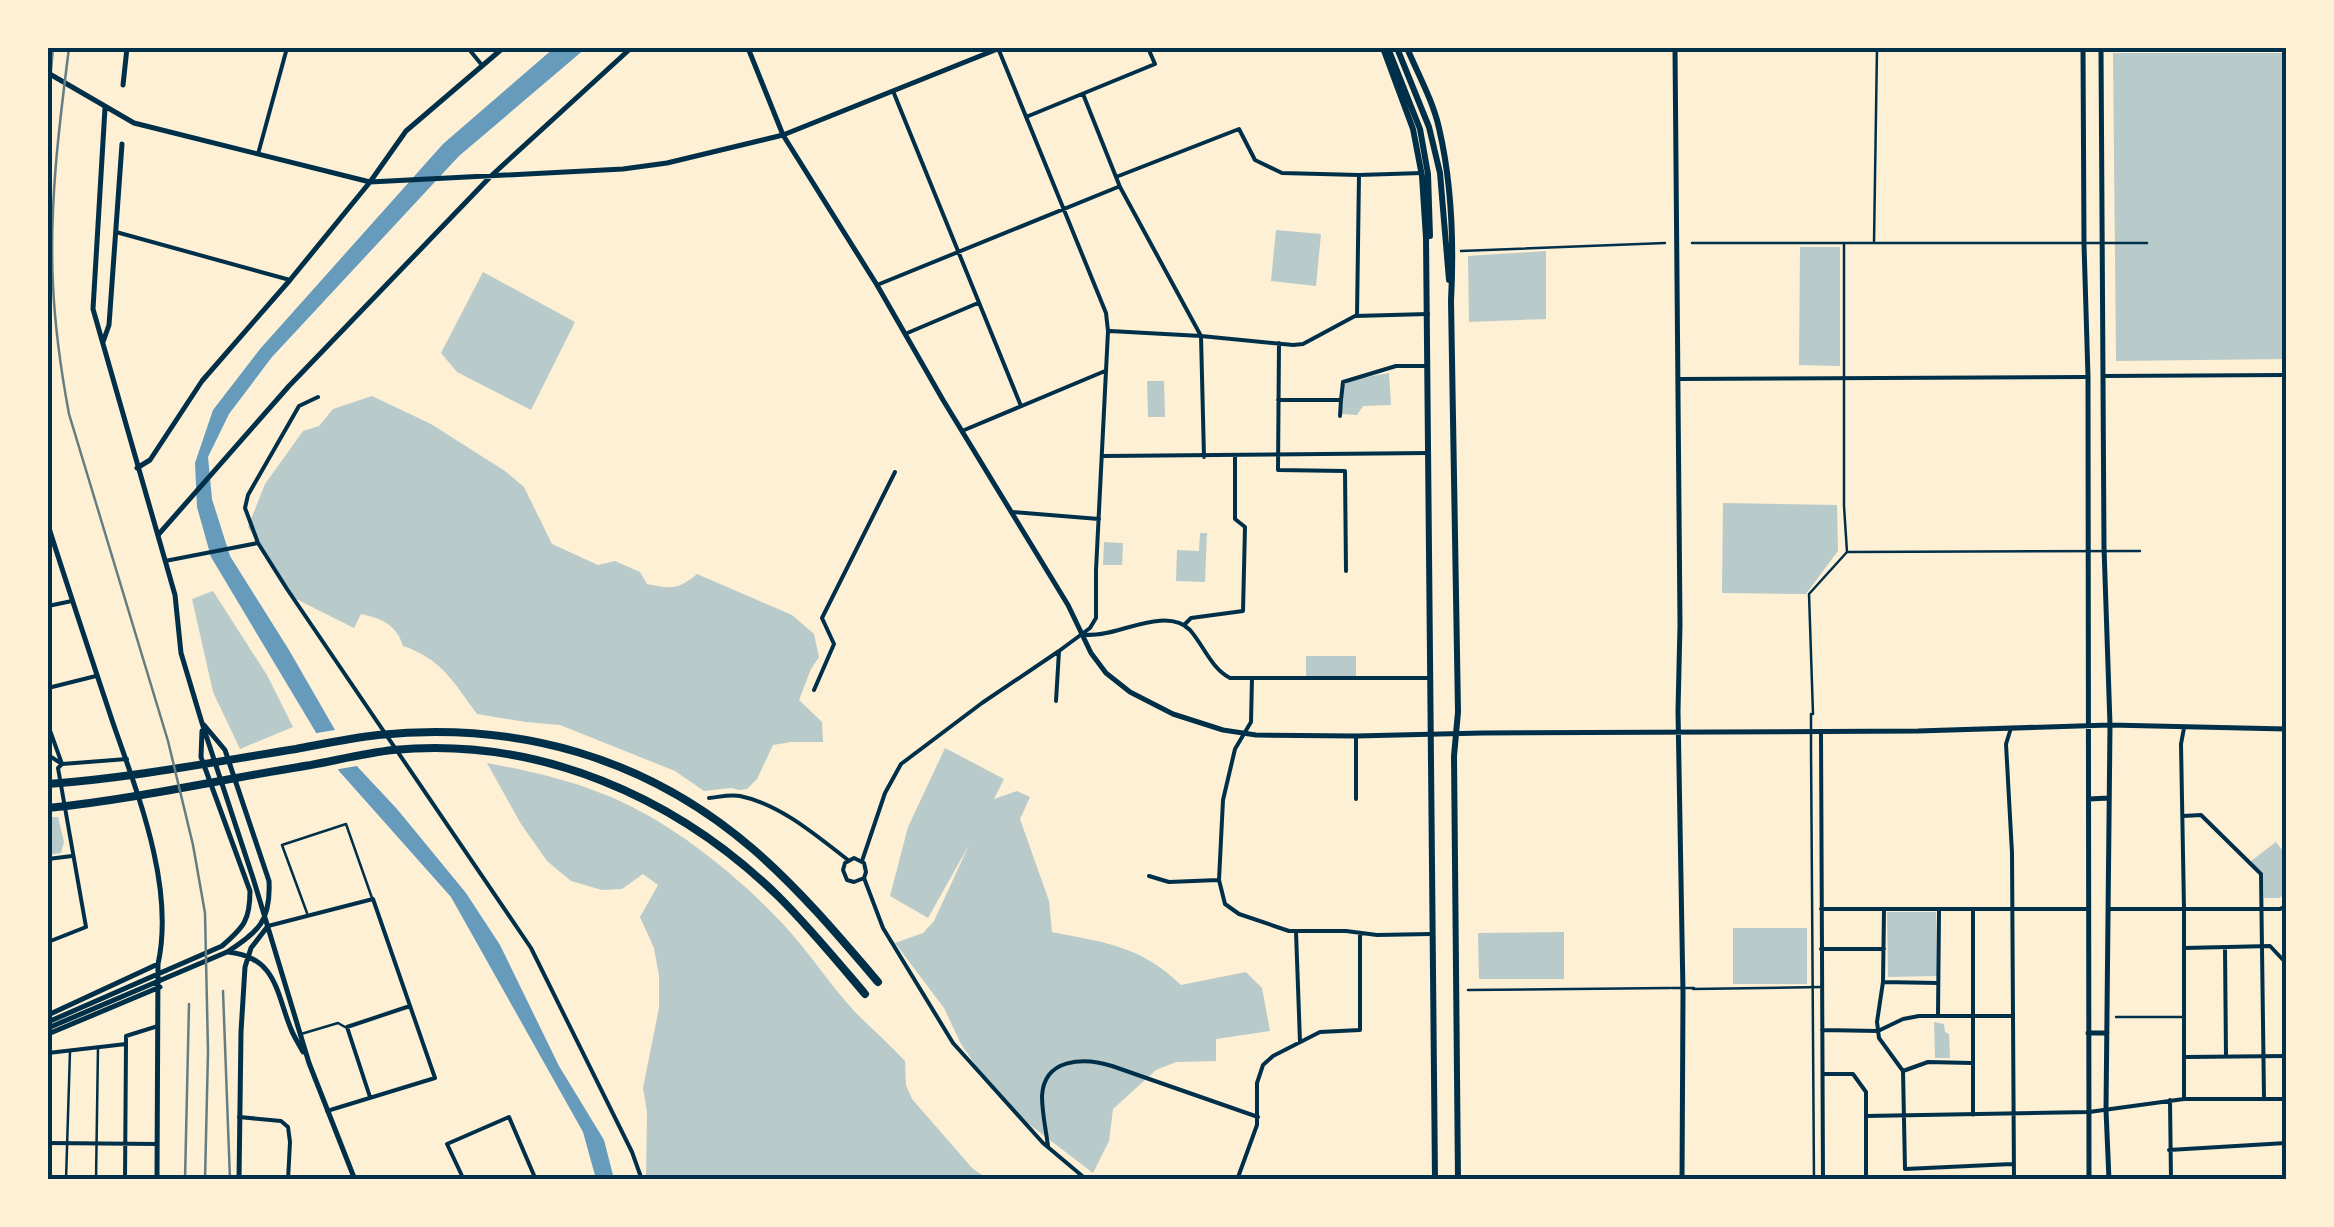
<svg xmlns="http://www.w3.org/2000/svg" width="2334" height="1227" viewBox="0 0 2334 1227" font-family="Helvetica,sans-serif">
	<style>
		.green { fill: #b9caca }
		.water { fill: #669bbc }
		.pier { fill: #fdf0d5 }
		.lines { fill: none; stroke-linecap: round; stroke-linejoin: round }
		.service { stroke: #003049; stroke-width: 2.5 }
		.pedestrian { stroke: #003049; stroke-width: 2.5 }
		.minor { stroke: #003049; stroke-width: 4 }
		.tertiary { stroke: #003049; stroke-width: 5 }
		.primary { stroke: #003049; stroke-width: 6 }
		.motorway { stroke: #003049; stroke-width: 8 }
		.rail { stroke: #657d81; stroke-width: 2.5 }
		.neatline { fill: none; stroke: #003049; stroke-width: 4 }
	</style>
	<rect width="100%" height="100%" fill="#fdf0d5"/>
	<path class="green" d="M2113,53H2286V359L2116,361Z
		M1276,230L1321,234L1316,286L1271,281Z
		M1800,247H1840V366L1799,365Z
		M1546,251V319L1469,322L1468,256Z
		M483,272L575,322L531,410L457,372L441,353Z
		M1389,373L1391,405L1363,406L1357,415L1342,414L1343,385L1355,379Z
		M1147,381H1164L1165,417H1148Z
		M372,396L431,424L505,471L524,487L552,544L598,565L615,561L640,572L647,584C671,589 678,590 697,574L792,615L814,634L819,657L811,669L799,700L822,722L823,742H791L773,745L757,779L747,789L739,790L731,788L704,791L675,771L560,725L526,722L477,714C454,683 442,659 403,646C397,625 381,618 361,614L354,628L292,597L248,527L265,484L303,431L319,426L333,409Z
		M1723,503L1837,505L1838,551L1806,594L1722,593Z
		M1200,533H1207L1205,582L1176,581L1177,550L1199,551Z
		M1104,542L1123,543L1122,565H1103Z
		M213,591L267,675L293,727L240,749L213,692L192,599Z
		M1306,656H1356V676L1306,677Z
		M945,748L1004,779L994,799L1017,791L1030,797L1020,819L1049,901L1052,932C1105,943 1140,945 1181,985L1246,972L1262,988L1270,1031L1216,1039V1061L1176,1062L1156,1070L1113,1109L1109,1141L1093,1173L1017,1115L982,1075L961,1044L944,1008L895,943L923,933L934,921L969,845L928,918L890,896L908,827Z
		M487,763C524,770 562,778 598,792C666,817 734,872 783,924C809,952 830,985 856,1013C872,1029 889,1044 905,1061L906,1085L912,1099L973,1169L988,1179H646L647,1112L643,1088L659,1008V976L654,948L640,917L658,885L643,874L622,889L602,890L571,881L547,861L521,824Z
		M48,817H58L64,842L61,853L48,855Z
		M2276,842L2286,855V893L2279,898H2264L2263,873L2251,861Z
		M1887,912H1936L1937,976L1888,977Z
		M1733,928H1807V984H1733Z
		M1564,932V979H1479L1478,933Z
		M1934,1022L1944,1024L1945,1032L1949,1034L1950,1058H1935Z"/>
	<path class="water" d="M554,48H586L459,156L272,357L229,414L208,457L212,499L230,556L289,650L354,763L397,809L466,893L500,945L559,1066L604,1140L614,1179H596L583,1132L451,897L339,771L211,557L197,507L195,463L213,410L260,349L443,144Z"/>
	<path class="pier" d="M341,729L358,760L363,765L333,770L311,734Z"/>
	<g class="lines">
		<path class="service" d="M307,913L282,845L346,824L372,898
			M301,1034L338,1023L345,1027
			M66,1180L70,1051
			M96,1180L98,1047"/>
		<path class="pedestrian" d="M1692,243H2147
			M1874,243L1877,48
			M1461,251L1665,243
			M1848,552L2140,551
			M1811,714V746
			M1813,714L1809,594L1847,552L1844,506V244
			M1811,746L1814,1180
			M1672,988H1694
			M1693,989L1821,987
			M1468,990L1670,988
			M2116,1017H2184"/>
		<path class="minor" d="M468,48L481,64
			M893,91L1021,406
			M1083,94L1120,187L1201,336L1204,457
			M1026,117L1155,64L1148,48
			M258,154L287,48
			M1116,177L1239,129L1255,160L1282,173L1359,175
			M116,232L290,280
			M877,285L1118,187
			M1357,316L1359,175L1422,173
			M1110,331L1201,336L1293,345L1303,344L1355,316L1428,314
			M905,334L978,303
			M1279,343L1278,470L1345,471L1346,571
			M2103,376L2286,375
			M1679,379L2088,377
			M318,397L299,406L248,495L245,508L258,543L287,589L531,948L632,1152L642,1180
			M1278,400H1341L1343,382L1396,366H1428
			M1340,416L1341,400
			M962,431L1105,371
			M1104,456L1429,453
			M1012,512L1099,519
			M165,561L258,543
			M48,606L72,601
			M1185,624L1191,618L1243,611L1245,527L1235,519V456
			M1082,635C1090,635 1098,635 1106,633C1129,629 1170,609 1190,630C1204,646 1211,668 1230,678H1429
			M1252,678L1251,722L1235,749L1223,800L1219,880L1225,904L1239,914L1289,931H1346L1377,935L1431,934
			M48,688L96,676
			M814,690L834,644L822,618L895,472
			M1056,701L1059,651
			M48,725L62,764
			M2011,728L2006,744L2012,853L2014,1180
			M2184,728L2181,744L2184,909V1099H2286
			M1821,732L1823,1180
			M1356,736V799
			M48,755L62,764
			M62,764L127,759
			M709,798C719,797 730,794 740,796C780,804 817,836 848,860
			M2183,816L2201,815L2261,874L2264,1097
			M48,859L72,856
			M862,861L885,793L901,764L982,703L1059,651L1090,628L1096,618V570L1108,331L1106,313L998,48
			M1149,876L1169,882L1218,880
			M864,878L854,882L847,880L843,870L845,863L854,858L864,863L866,872L864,878L883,928L953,1043L1043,1143L1087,1180
			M1821,909H2089
			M2108,909H2280L2284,907L2286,909
			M1884,910L1883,982L1877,1022L1879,1038L1903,1071L1905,1169L2012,1164
			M268,926L373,899L435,1078L327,1111
			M1296,932L1300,1042
			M48,942L86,927L58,768L62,764
			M2184,948L2270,946L2286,963
			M2225,948L2226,1056
			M1821,949H1884
			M1883,982L1938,983
			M1938,1016L1939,911
			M1822,1030L1878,1031L1903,1019L1919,1016H2012
			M48,1053L126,1044V1036L158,1026
			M2186,1057L2286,1056
			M1903,1071L1928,1062L1972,1063
			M1823,1074H1853L1866,1092V1180
			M370,1097L347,1027L410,1006
			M2170,1100L2171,1180
			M1973,1115V910
			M1866,1116L2089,1112L2184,1099
			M239,1117L281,1121L288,1127L290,1142L288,1180
			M48,1143L157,1144
			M1048,1146C1046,1130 1042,1113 1042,1096C1044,1058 1084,1057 1112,1066L1258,1117
			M2169,1150L2286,1143
			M125,1180L126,1044
			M464,1180L447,1144L509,1117L536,1180
			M1237,1180L1257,1125V1083L1263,1065L1273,1056L1320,1032L1360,1030V933
			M2279,1180L2286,1179"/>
		<path class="tertiary" d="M748,48L783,135L877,285L943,400L1068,605L1091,653L1106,673L1130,692L1173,714L1223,730L1256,735L1356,736L1482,733L1918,731L2110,725L2286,729
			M1675,48L1680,625L1678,711L1683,993L1682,1180
			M2083,48L2084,244L2088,377L2089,1180
			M2101,48L2104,547L2110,725L2106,1110L2109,1180
			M48,73L134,123L370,182L623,169L667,163L783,135L1000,48
			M123,85L127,48
			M105,108L93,309L175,595L181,653L202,723L253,878L309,1063L355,1180
			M103,342L109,325L122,144
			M137,468L150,460L202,381L290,280L370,182L406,131L503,48
			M48,525C69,591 91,657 113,723C138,795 175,887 158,964L157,1180
			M158,535L289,386L491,176L631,48
			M2089,799L2109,798
			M228,952C277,957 276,993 291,1029C294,1037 299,1044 303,1052
			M48,1015L158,964
			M48,1022L222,946C244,927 250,920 250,891L201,757L202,731
			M48,1028L227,952C259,932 271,920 269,881L225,750L204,725
			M2088,1033H2107
			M48,1034L160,987
			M239,1180L241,1032L245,967L251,948L268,926"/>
		<path class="primary" d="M1383,48L1413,129L1422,176L1426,238L1435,1180
			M1388,48L1420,129L1428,174L1430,236
			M1397,48L1429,127L1440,173L1449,280
			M1407,48C1418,74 1433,101 1439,128C1452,184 1454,244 1451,301L1458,712L1454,756L1458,1180"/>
		<path class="motorway" d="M48,784C131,778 213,762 296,749C323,744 351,738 378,735C518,721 646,757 753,849C799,889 838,935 878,982
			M48,808C136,799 223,779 311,765C338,760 366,753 393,750C538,736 677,797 779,897C810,928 837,961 865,994"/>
		<path class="rail" d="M69,48C59,126 49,206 53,285C55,328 61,371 69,414L168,741L193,845L205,913L208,1051L205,1180
			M48,104L53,48
			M223,991L230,1180
			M185,1180L189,1004"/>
	</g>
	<rect width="2334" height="1227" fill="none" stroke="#fdf0d5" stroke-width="100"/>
	<rect x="50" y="50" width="2234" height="1127" class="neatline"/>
</svg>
